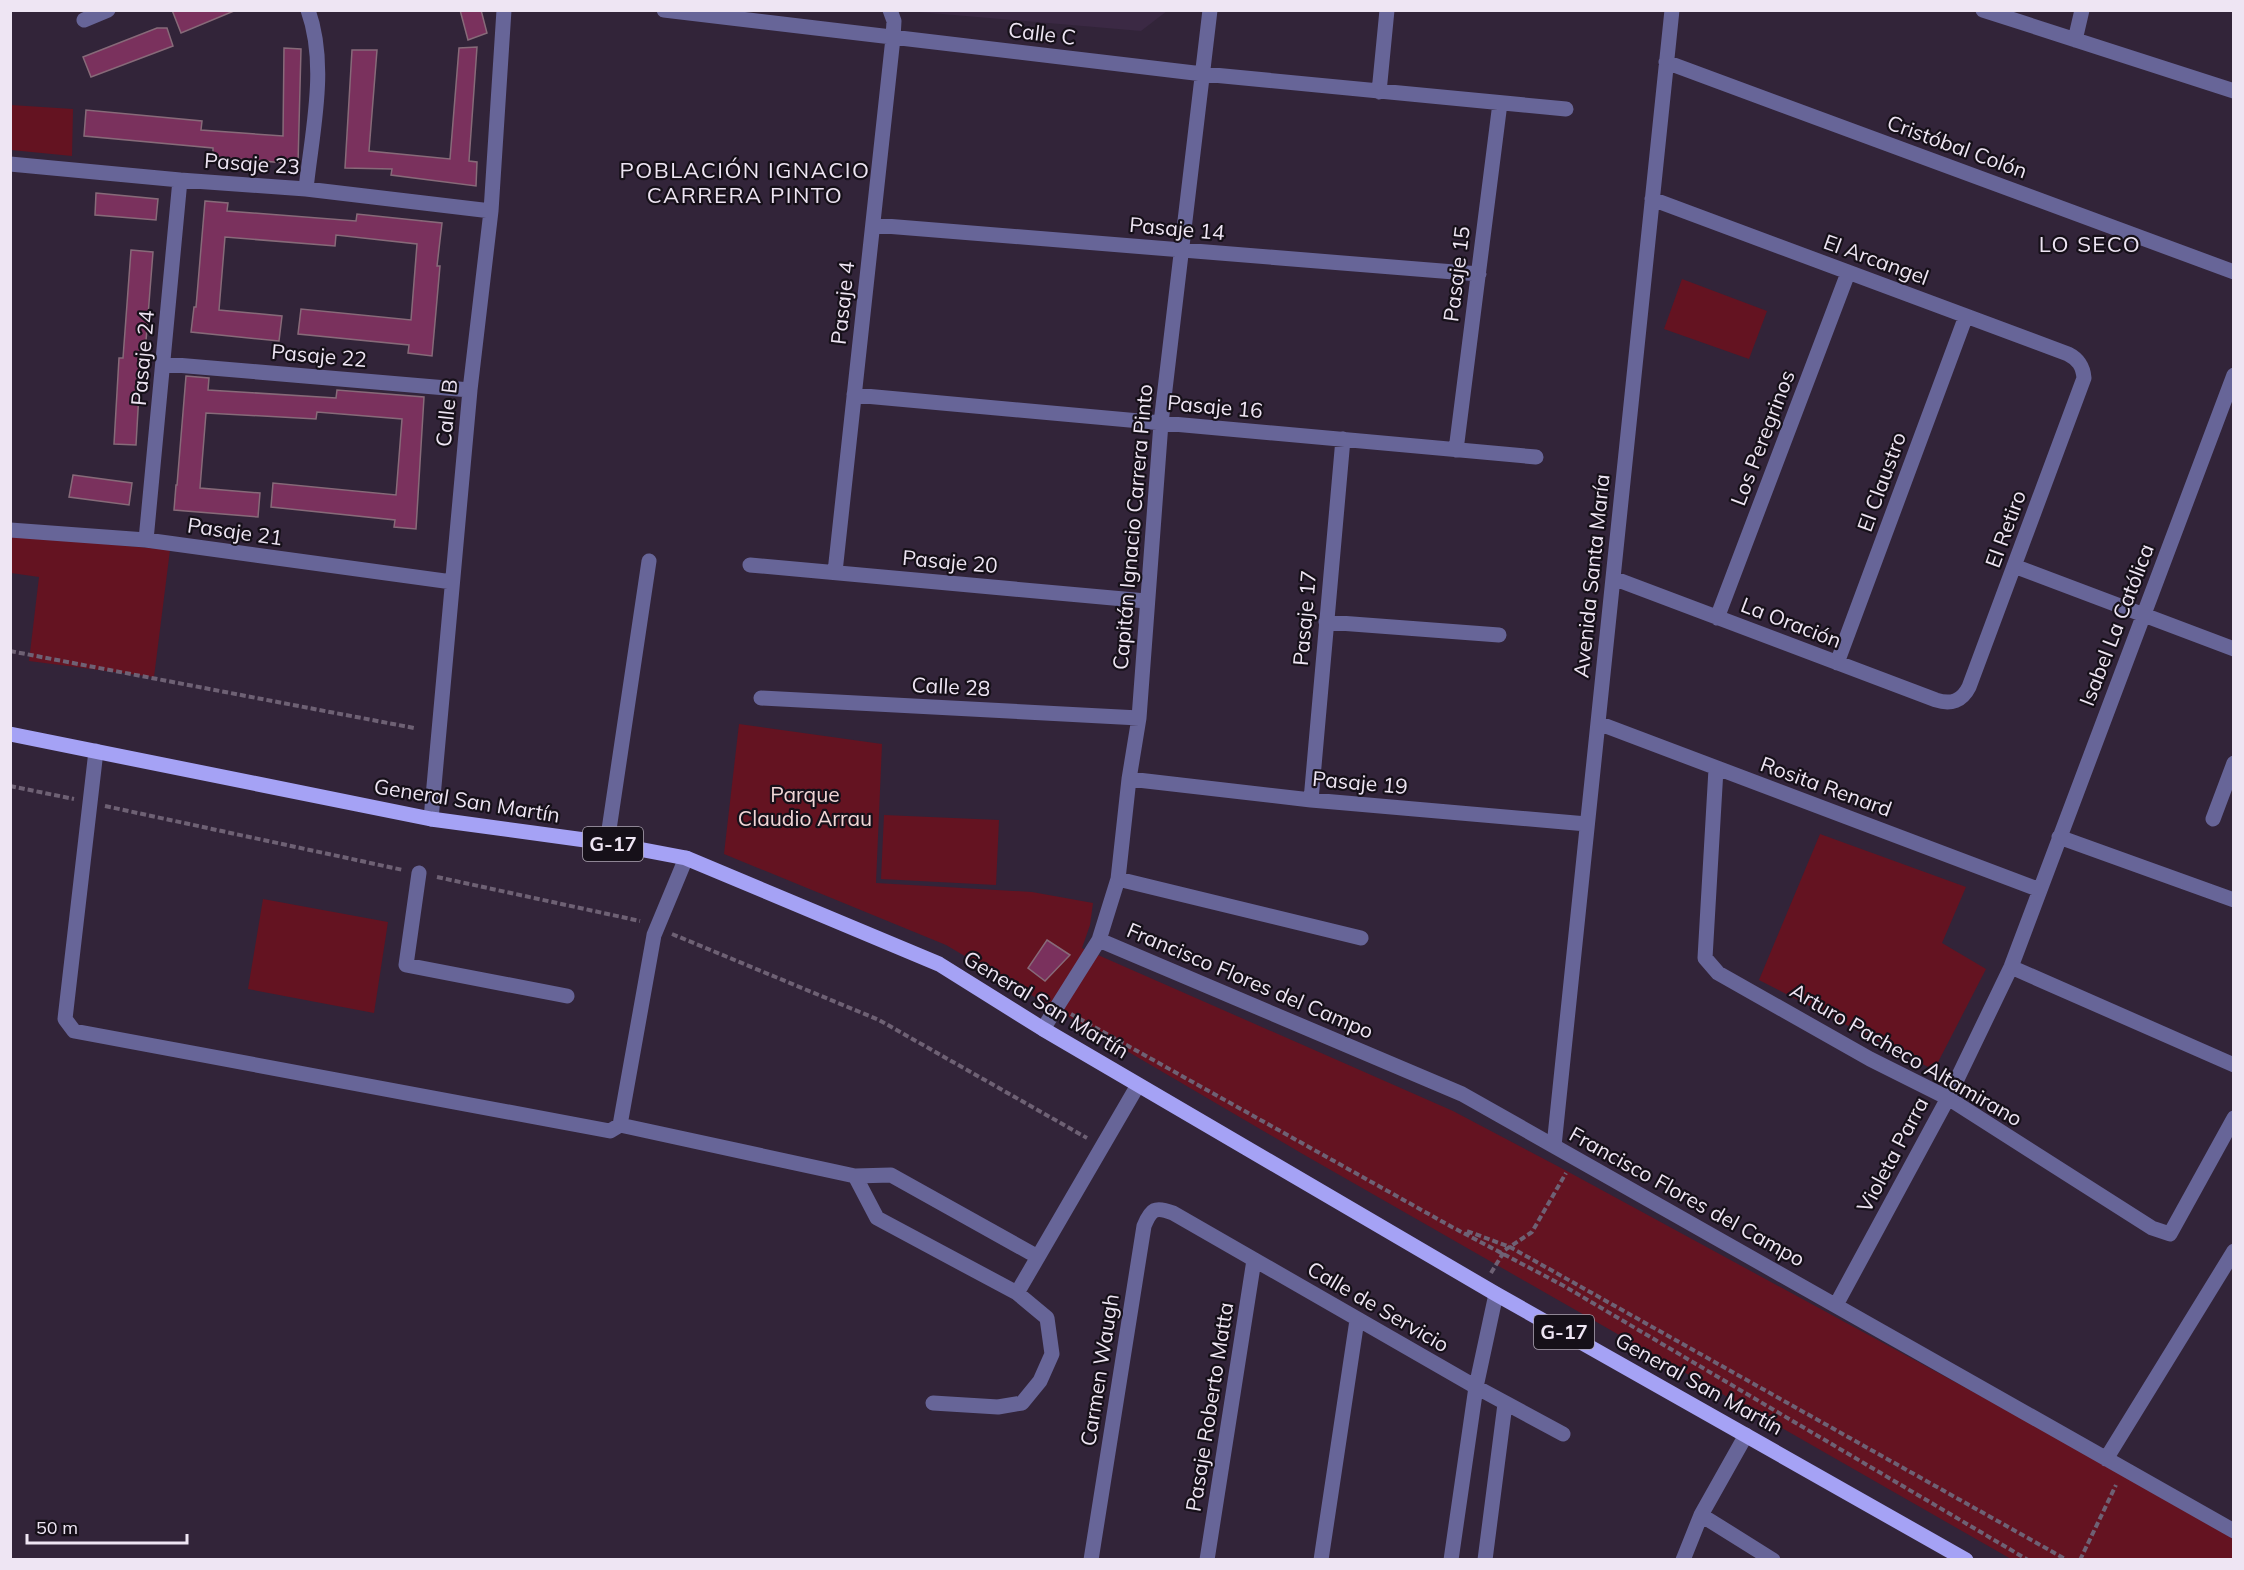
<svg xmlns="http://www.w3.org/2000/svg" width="2244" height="1570" viewBox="0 0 2244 1570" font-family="Mulish,sans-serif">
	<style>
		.built { fill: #3b2944 }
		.green { fill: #641321 }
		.building { fill: #7a315d; stroke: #876a79; stroke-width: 1.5 }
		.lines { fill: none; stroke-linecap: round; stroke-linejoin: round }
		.path { stroke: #6e6174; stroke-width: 4; stroke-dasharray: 6 3; stroke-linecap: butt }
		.minor { stroke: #676598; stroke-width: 15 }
		.major { stroke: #a5a2f5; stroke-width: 15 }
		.labels { text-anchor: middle; stroke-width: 4.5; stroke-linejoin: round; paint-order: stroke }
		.shield { fill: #161019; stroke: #ada5b2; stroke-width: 1.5 }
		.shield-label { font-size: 20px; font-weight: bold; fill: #eee5f3 }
		.street-label { font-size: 21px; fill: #eee5f3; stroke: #161019 }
		.park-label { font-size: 21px; fill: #f0d6d6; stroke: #161019 }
		.neighbourhood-label { font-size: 22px; letter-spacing: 1.5px; fill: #eee5f3; stroke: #161019 }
	</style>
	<rect width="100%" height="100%" fill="#322439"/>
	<path class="built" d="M907,11H1167L1141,31Z"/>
	<path class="green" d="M11,105L73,109L72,156L11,150Z
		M1682,279L1767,311L1749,359L1664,329Z
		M11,535L170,550L154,677L29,661L39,577L11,573Z
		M739,724L882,744L876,883L1032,892L1093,903L1090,925L1082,948L1453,1111L1563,1169L2233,1533V1559H2011L1301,1153L946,945L724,854Z
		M884,815L999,820L996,885L881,879Z
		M1820,834L1966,887L1942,943L1986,969L1934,1070L1759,980Z
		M263,899L388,922L374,1013L248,989Z"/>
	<path class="building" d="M172,10H234V11L181,33Z
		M460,10H481L487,33L468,40Z
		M157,28H167L173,46L91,77L83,57Z
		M477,47L469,161L477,162L476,186L391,175L392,169L345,168L352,50H377L369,151L450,159L459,48Z
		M284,48L301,49L298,164L213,157V148L84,136L86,110L202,121L201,130L283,136Z
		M96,193L158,199L156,220L95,215Z
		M205,201L228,203L227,211L356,221L357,214L442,223L437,266H440L432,356L408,353L409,345L298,334L301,309L411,320L417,244L336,235L335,246L225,237L219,310L282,316L279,341L191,332L194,307H196Z
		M131,250L153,252L146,341H142L136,445L114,444L119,358H123Z
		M186,376L209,378L208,390L336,398L337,390L424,397L416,529L394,527L395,520L271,507L273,483L396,495L402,419L317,412L316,419L206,413L200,488L260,493L258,517L174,510L176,485H177Z
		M73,475L132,483L129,505L69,497Z
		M1047,940L1070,955L1045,981L1028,968Z"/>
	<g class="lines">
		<path class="path" d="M10,651L414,728
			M10,786L74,799
			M105,806L403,870
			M437,877L640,921
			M672,934L879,1020L1087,1138
			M1071,1014L1452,1227L1564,1286L2028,1560
			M1467,1231L1510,1247L2067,1560
			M1491,1273L1505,1250L1532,1232L1566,1173
			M2080,1560L2116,1485"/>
		<path class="minor" d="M664,10L1203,74L1566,109
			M1983,10L2234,91
			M84,20L108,10
			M2075,40L2082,10
			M1666,62L2234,272
			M1379,92L1387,10
			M10,164L180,180L306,189L491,211
			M306,189C312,131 328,66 308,10
			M873,225L1479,274
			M164,364L470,390
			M854,395L1536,457
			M1456,450L1500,103
			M10,530L146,540L452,582
			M146,540L180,180
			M750,565L1146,601
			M2014,566L2234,649
			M835,572L893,38L894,21L890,10
			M1613,578L1936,700C1951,705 1962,701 1969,687L2084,378C2083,366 2078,359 2068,354L1652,199
			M1717,618L1848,273
			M1326,622L1499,635
			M1837,663L1966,316
			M761,698L1139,718
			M1598,723L2040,890
			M96,751L65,1019L74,1031L610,1131L620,1125L654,935L686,858
			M1716,769L1705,958L1718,973L1870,1059L1948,1098L2152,1228L2170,1234L2234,1118
			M1129,779L1311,800L1587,824
			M1311,800L1343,439
			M431,819L470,390L491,211L504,10
			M2213,819L2234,763
			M2059,837L2234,900
			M607,843L649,561
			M419,873L406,965L567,996
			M1118,879L1361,938
			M1099,940L1462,1094L2234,1531
			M2011,967L2234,1065
			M1043,1029L1099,940L1118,879L1129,779L1139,718L1161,423L1210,10
			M620,1125L855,1176L877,1218L1017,1293L1047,1318L1052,1354L1040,1381L1022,1403L998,1407L933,1403
			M1554,1146L1672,10
			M855,1176L891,1175L1038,1257
			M1017,1293L1138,1085
			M1836,1305L1948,1098L2011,967L2234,375
			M2106,1459L2234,1251
			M1701,1515L1773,1560
			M1091,1560L1144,1226C1151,1209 1155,1206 1173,1213L1476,1387L1563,1434
			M1207,1560L1254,1260
			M1321,1560L1357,1320
			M1451,1560L1476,1387L1496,1294
			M1485,1560L1505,1404
			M1683,1560L1701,1515L1746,1435"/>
		<path class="major" d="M10,734L431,819L607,843L686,858L939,964L1043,1029L1496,1294L1966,1560"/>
	</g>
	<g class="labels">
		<g class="shield">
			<rect x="583" y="827" width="60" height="34" rx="4.5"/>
			<rect x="1534" y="1315" width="60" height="34" rx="4.5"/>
		</g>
		<g class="shield-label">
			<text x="613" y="851">G-17</text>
			<text x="1564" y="1339">G-17</text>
		</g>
		<g class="street-label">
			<text transform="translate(1042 34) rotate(7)" y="7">Calle C</text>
			<text transform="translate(1957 147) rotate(20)" y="7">Cristóbal Colón</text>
			<text transform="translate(252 164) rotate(4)" y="7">Pasaje 23</text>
			<text transform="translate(1177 229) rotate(5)" y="7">Pasaje 14</text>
			<text transform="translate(1876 260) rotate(20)" y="7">El Arcangel</text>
			<text transform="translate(1457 274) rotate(-83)" y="7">Pasaje 15</text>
			<text transform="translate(843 303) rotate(-84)" y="7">Pasaje 4</text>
			<text transform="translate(319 356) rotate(5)" y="7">Pasaje 22</text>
			<text transform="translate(143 358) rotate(-85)" y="7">Pasaje 24</text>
			<text transform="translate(1215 407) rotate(5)" y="7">Pasaje 16</text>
			<text transform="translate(447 413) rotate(-84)" y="7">Calle B</text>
			<text transform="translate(1763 438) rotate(-69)" y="7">Los Peregrinos</text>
			<text transform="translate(1882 482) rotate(-70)" y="7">El Claustro</text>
			<text transform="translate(1133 527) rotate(-85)" y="7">Capitán Ignacio Carrera Pinto</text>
			<text transform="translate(2006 529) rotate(-70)" y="7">El Retiro</text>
			<text transform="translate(235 532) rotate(8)" y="7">Pasaje 21</text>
			<text transform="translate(950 562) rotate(5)" y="7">Pasaje 20</text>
			<text transform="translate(1592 576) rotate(-84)" y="7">Avenida Santa María</text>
			<text transform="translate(1305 618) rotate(-85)" y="7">Pasaje 17</text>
			<text transform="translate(1791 623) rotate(21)" y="7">La Oración</text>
			<text transform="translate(2117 625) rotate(-69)" y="7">Isabel La Católica</text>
			<text transform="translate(951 687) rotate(3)" y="7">Calle 28</text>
			<text transform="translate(1360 783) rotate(5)" y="7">Pasaje 19</text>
			<text transform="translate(1826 787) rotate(20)" y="7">Rosita Renard</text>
			<text transform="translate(467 801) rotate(9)" y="7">General San Martín</text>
			<text transform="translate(1250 981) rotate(23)" y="7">Francisco Flores del Campo</text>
			<text transform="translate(1046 1005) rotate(31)" y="7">General San Martín</text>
			<text transform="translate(1906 1055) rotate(30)" y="7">Arturo Pacheco Altamirano</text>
			<text transform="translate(1893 1155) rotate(-62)" y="7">Violeta Parra</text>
			<text transform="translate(1687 1197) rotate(29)" y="7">Francisco Flores del Campo</text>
			<text transform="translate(1378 1307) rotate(30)" y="7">Calle de Servicio</text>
			<text transform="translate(1100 1370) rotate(-81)" y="7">Carmen Waugh</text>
			<text transform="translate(1699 1384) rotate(29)" y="7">General San Martín</text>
			<text transform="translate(1210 1407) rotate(-81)" y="7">Pasaje Roberto Matta</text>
		</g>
		<g class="park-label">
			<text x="805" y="802">Parque<tspan x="805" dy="24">Claudio Arrau</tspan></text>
		</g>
		<g class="neighbourhood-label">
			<text x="745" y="178">POBLACIÓN IGNACIO<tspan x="745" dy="25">CARRERA PINTO</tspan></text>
			<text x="2090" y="252">LO SECO</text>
		</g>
	</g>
	<rect width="2244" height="1570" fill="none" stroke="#eee5f3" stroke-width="24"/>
	<path d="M27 1534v9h160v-9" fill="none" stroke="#eee5f3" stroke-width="3"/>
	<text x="36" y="1534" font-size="18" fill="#eee5f3" stroke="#161019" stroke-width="4.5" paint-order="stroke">50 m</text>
</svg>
